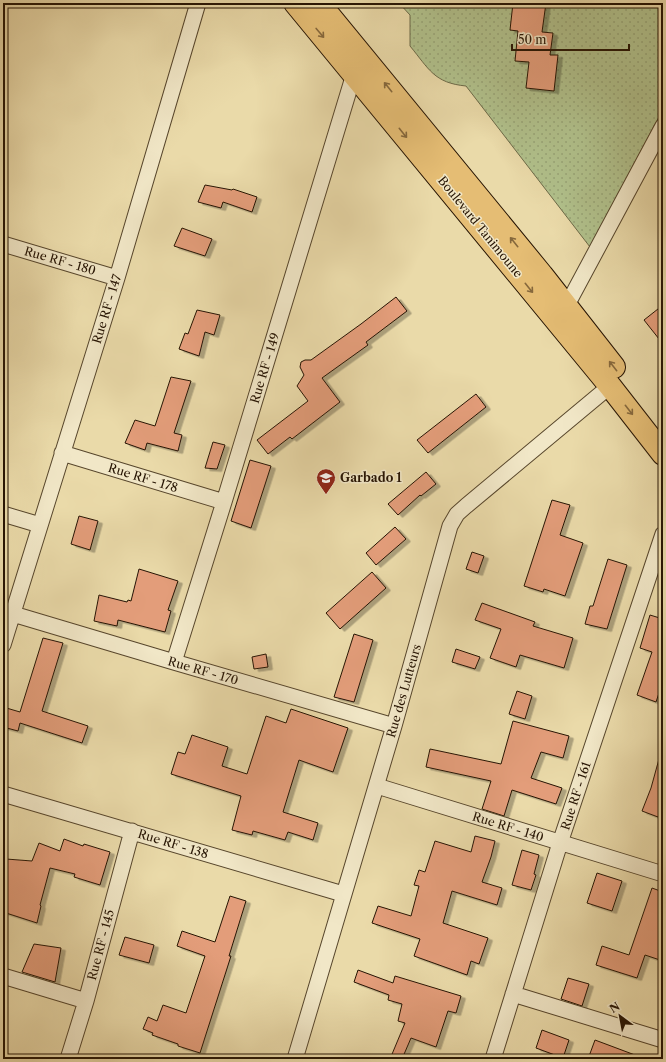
<svg xmlns="http://www.w3.org/2000/svg" width="666" height="1062" viewBox="0 0 666 1062" font-family="'Libre Caslon Text',serif">
	<style>
		.park { fill: url(#park-dots); stroke: #6c6a48 }
		.building { fill: #e39d7a; stroke: #261403; filter: url(#shadow) }
		.lines { fill: none; stroke-linecap: round; stroke-linejoin: round }
		.minor-casing { stroke: #57462c; stroke-width: 17 }
		.primary-casing { stroke: #261403; stroke-width: 24 }
		.minor { stroke: #f1e7c7; stroke-width: 15 }
		.primary { stroke: #e5bd74; stroke-width: 22 }
		.oneway { stroke: #86683c }
		.labels { text-anchor: middle; stroke-width: 3; stroke-linejoin: round; paint-order: stroke }
		.street-label { font-size: 12px; fill: #261403; stroke: #f1e7c7 }
		.poi-label { font-size: 12px; font-weight: bold; fill: #261403; stroke: #f1e7c7; text-anchor: start }
	</style>
	<defs>
		<pattern id="park-dots" width="8" height="8" patternUnits="userSpaceOnUse"><rect width="8" height="8" fill="#b1c18c"/><path d="M2 2h.1M6 6h.1" fill="none" stroke="#98a577" stroke-width="1.8" stroke-linecap="round"/></pattern>
		<filter id="shadow"><feDropShadow dx="4.5" dy="2.5" stdDeviation="0" flood-color="#0004"/></filter>
	</defs>
	<rect width="100%" height="100%" fill="#eadaa9"/>
	<filter id="stains"><feTurbulence type="fractalNoise" baseFrequency=".005" numOctaves="4"/><feColorMatrix values="0 0 0 0 .2 0 0 0 0 .09 0 0 0 0 .02 0 0 0 .5 -.17"/></filter>
	<radialGradient id="worn" r=".72"><stop offset=".6" stop-color="#630" stop-opacity="0"/><stop offset="1" stop-color="#630" stop-opacity=".3"/></radialGradient>
	<path class="park" d="M399,3H663V109L590,247L466,86C434,83 429,69 410,46V15Z"/>
	<path class="building" d="M513,3H546L542,32L553,33L550,55H558L554,91L526,88L529,62L515,61L518,31L510,30Z
		M205,185L232,190L233,189L257,197L252,212L223,202L221,208L198,202Z
		M182,228L212,239L205,256L174,246Z
		M396,297L407,311L366,342L368,345L322,378L340,402L292,439L290,437L268,454L257,440L308,401L297,386L304,375L300,367L301,362L305,360H311L361,324Z
		M663,305V344L644,320Z
		M197,310L220,315L214,335L205,332L199,356L179,349L185,333L188,334Z
		M171,377L191,381L174,433L182,435L178,451L147,443L145,450L125,443L135,420L155,426Z
		M476,394L486,407L428,453L417,440Z
		M213,442L225,445L217,469L205,468Z
		M250,460L271,466L251,528L231,521Z
		M426,472L436,484L421,496L420,495L398,515L388,504Z
		M552,500L570,505L560,535L583,543L565,596L544,589L543,592L524,586Z
		M79,516L98,521L90,550L71,544Z
		M395,527L406,539L376,565L366,553Z
		M472,552L484,556L478,573L466,569Z
		M608,559L627,565L607,629L585,624L590,606H593Z
		M139,569L178,581L168,610L171,611L165,632L118,620L117,626L94,621L99,595L127,602L128,600L131,601Z
		M372,572L386,588L340,629L326,613Z
		M482,603L535,622L533,626L573,638L564,668L520,655L516,667L490,658L501,629L475,620Z
		M650,615L663,619V681L656,702L637,695L652,652L640,648Z
		M354,634L373,640L354,702L334,697Z
		M43,638L63,643L42,711L88,726L82,743L20,723L18,731L3,727V707L20,712Z
		M456,649L480,657L475,669L452,662Z
		M266,654L268,667L254,669L252,657Z
		M517,691L532,696L525,719L509,714Z
		M291,709L348,728L333,772L299,760L283,812L318,823L313,840L288,832L285,840L253,831L252,835L232,830L241,796L171,774L178,752L185,754L192,735L228,747L222,766L247,774L266,716L286,723Z
		M513,721L569,736L563,758L541,752L531,778L562,788L556,804L512,790L504,816L482,809L491,781L426,767L430,749L501,764Z
		M659,759L663,760V802L658,817L642,811L651,788Z
		M475,836L495,841L491,857L482,882L502,888L497,905L452,891L443,923L488,938L479,964L471,961L467,975L414,956L420,939L372,923L378,906L411,916L419,886L414,885L419,870L425,872L435,841L471,852Z
		M64,839L83,846L84,844L110,852L100,885L74,877L75,874L50,868L40,905L41,906L37,923L3,912V873L6,859L32,861L39,843L60,851Z
		M522,850L539,855L534,874L536,875L531,890L512,885Z
		M597,873L622,881L612,911L587,903Z
		M652,888L663,892V961L645,955L637,978L596,965L602,946L629,955Z
		M230,896L246,901L229,956H231L200,1053L178,1046V1044L152,1035L153,1033L143,1029L148,1017L157,1021L163,1005L186,1013L205,956L177,946L182,931L215,942Z
		M125,937L154,945L149,963L119,955Z
		M34,944L61,948L55,982L22,972Z
		M358,970L393,983L395,976L461,996L456,1013L448,1011L436,1047L411,1038L402,1059H390L405,1023L398,1021L402,1004L388,1000L389,995L354,982Z
		M568,978L589,984L582,1006L561,999Z
		M542,1030L569,1040L563,1058L536,1048Z
		M595,1040L643,1058L642,1059H588Z"/>
	<g class="lines">
		<g class="minor-casing">
			<path id="minor" d="M3,244L117,278
				M566,307L663,126
				M62,453L224,502
				M3,514L40,525
				M13,614L174,662L394,726
				M3,645L117,278L198,3
				M174,662L224,502L354,74
				M377,786L663,874
				M3,794L343,894
				M3,976L86,1001
				M513,994L663,1040
				M68,1059L86,1001L132,831
				M295,1059L394,726L450,526L457,514L466,506L610,386
				M493,1059L560,843L663,534"/>
		</g>
		<g class="primary-casing">
			<path id="primary" d="M295,3L610,386L663,454
				M319,3L542,275L614,367"/>
		</g>
		<use href="#minor" class="minor"/>
		<use href="#primary" class="primary"/>
	</g>
	<defs><path id="oneway-shaft" d="M-6 0H5M1.5-3L5.5 0L1.5 3" fill="none" stroke-width="1.6" stroke-linecap="round" stroke-linejoin="round"/></defs>
	<g class="oneway">
		<use href="#oneway-shaft" transform="translate(320 33) rotate(50)"/>
		<use href="#oneway-shaft" transform="translate(388 87) rotate(-129)"/>
		<use href="#oneway-shaft" transform="translate(403 133) rotate(51)"/>
		<use href="#oneway-shaft" transform="translate(514 242) rotate(-129)"/>
		<use href="#oneway-shaft" transform="translate(529 288) rotate(51)"/>
		<use href="#oneway-shaft" transform="translate(613 366) rotate(-128)"/>
		<use href="#oneway-shaft" transform="translate(629 410) rotate(52)"/>
	</g>
	<defs>
		<g id="school-pin" transform="scale(1)"><path d="M0 17L-7.5 6A9.5 9.5 0 1 1 7.5 6Z" fill="#8f2418" stroke="#f1e7c7"/><path d="M0-5L7-2L0 1L-7-2ZM-4 1L0 2.5L4 1V4Q0 6-4 4Z" fill="#fff"/></g>
	</defs>
	<g fill-rule="evenodd">
		<use href="#school-pin" x="326" y="478"/>
	</g>
	<g class="labels">
		<g class="street-label">
			<text transform="translate(480 227) rotate(51)" y="4">Boulevard Tanimoune</text>
			<text transform="translate(60 261) rotate(16)" y="4">Rue RF - 180</text>
			<text transform="translate(107 309) rotate(-73)" y="4">Rue RF - 147</text>
			<text transform="translate(265 368) rotate(-73)" y="4">Rue RF - 149</text>
			<text transform="translate(143 478) rotate(17)" y="4">Rue RF - 178</text>
			<text transform="translate(203 671) rotate(16)" y="4">Rue RF - 170</text>
			<text transform="translate(404 691) rotate(-74)" y="4">Rue des Lutteurs</text>
			<text transform="translate(576 796) rotate(-72)" y="4">Rue RF - 161</text>
			<text transform="translate(508 827) rotate(17)" y="4">Rue RF - 140</text>
			<text transform="translate(173 844) rotate(17)" y="4">Rue RF - 138</text>
			<text transform="translate(101 945) rotate(-75)" y="4">Rue RF - 145</text>
		</g>
		<g class="poi-label">
			<text x="340" y="482">Garbado 1</text>
		</g>
	</g>
	<rect width="666" height="1062" fill="none" stroke="#eadaa9" stroke-width="16"/>
	<rect x="4" y="4" width="658" height="1054" fill="none" stroke="#261403" stroke-width="2"/>
	<rect x="8" y="8" width="650" height="1046" fill="none" stroke="#261403"/>
	<g transform="translate(620 1016) rotate(328)" stroke="#f1e7c7" stroke-width="3" paint-order="stroke">
	<path d="M0-3L7 15L0 10L-7 15Z" fill="#261403"/>
	<text y="-6" font-size="11" font-weight="bold" text-anchor="middle" fill="#261403">N</text>
	</g>
	<path d="M512 44v6h117v-6" fill="none" stroke="#261403" stroke-width="2"/>
	<text x="518" y="44" font-size="12" fill="#261403" stroke="#f1e7c7" stroke-width="3" paint-order="stroke">50 m</text>
	<rect width="100%" height="100%" filter="url(#stains)"/>
	<rect width="100%" height="100%" fill="url(#worn)"/>
</svg>
